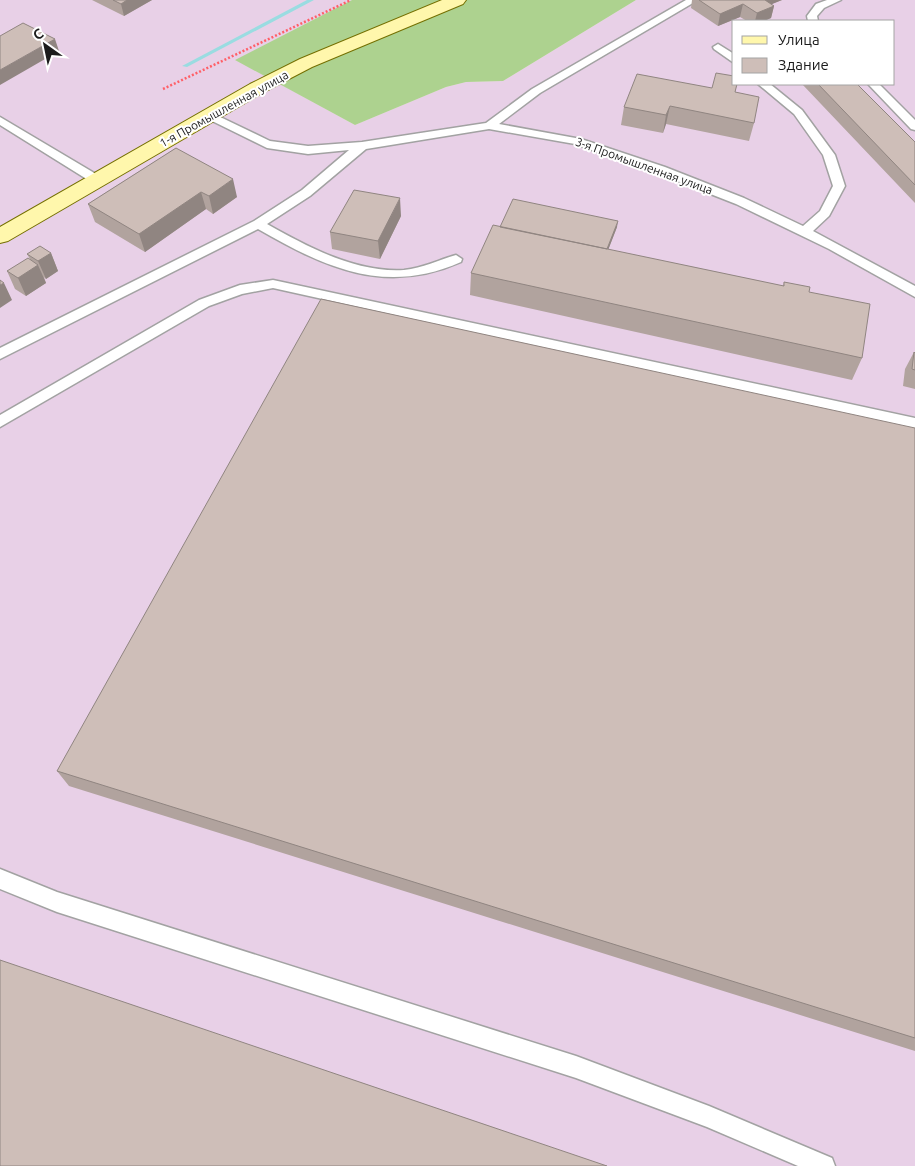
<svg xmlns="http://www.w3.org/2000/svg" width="915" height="1166" viewBox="0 0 915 1166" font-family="Ubuntu,sans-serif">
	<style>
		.industrial { fill: #e8d0e7; fill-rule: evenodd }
		.forest { fill: #add28f }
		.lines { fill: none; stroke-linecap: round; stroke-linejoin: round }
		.stream { fill: #9adce1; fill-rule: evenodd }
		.lane-casing { stroke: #a2a2a2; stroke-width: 3 }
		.secondary-casing { stroke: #746f00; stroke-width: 2 }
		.path { stroke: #ff5f67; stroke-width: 2.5; stroke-dasharray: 2 2; stroke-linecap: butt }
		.lane { fill: #fff; fill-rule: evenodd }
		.secondary { fill: #fff7ac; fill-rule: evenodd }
		.wall { fill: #b1a39e }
		.shaded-wall { fill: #908581 }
		.building { fill: #cebeb8; stroke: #908581 }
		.labels { text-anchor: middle; stroke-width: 4; stroke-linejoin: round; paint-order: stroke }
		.far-street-label { font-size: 12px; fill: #1b1b1b; stroke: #fff }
	</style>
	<rect width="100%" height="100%" fill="#eee7df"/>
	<path class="industrial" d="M0,0H352L236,60L355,125L446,87L466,82L503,81L636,0H915V1166H0ZM734,21H894V84H734Z"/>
	<path class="forest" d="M352,0H636L503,81L466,82L446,87L355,125L235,60Z"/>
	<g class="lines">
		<path class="stream" d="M307,0H314L187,67L182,66Z"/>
		<g class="lane-casing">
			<path id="lane" d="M686,0H698L540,93L499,124L581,139L665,167L744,198L803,226L820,211L833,186L823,155L794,114L758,84H770L802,110L835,155L845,186L829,216L813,231L915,286V297L829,249L736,204L657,173L575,144L489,129L366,149L310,196L267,224C308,247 356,273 404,270C423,268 438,260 456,255L462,259L461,262C385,296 324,267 258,229L0,359V348L254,221L302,190L349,150L308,154L267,148L206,118V114H214L270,141L308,146L362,142L486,123L532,89Z
				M827,0H841L824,8L817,16L818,21H808L807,16L816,4Z
				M718,44L734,54V63L714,49L713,47Z
				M868,84H879L915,120V130L911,129Z
				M0,117L101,177L103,180L101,183H93L0,125Z
				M273,280L915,418V430L273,288L242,294L209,306L0,427V415L199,300L240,285Z
				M0,869L57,892L576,1056L709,1106L832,1158L835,1166H798L707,1127L576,1078L57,912L0,889Z"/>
		</g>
		<g class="secondary-casing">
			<path id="secondary" d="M442,0H466L463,4L312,67L264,92L8,241L0,243V227L250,84L300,59Z"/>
		</g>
		<path class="path" d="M163,89L351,0"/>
		<use href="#lane" class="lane"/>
		<use href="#secondary" class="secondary"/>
	</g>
	<path class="wall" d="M92,0H152L124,16Z
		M692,0H782L771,4L774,6L771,18L764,21H747L740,17L718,26L691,8Z
		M737,84L735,92L754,123L749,141L666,124L663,133L621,125L624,107Z
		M802,84H857L915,142V203Z
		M176,148L237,197L213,214L206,209L145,252L95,222L88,204Z
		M401,216L380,259L332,249L330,232Z
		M500,227H617L608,250L783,286L784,282L809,292L862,358L852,380L470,295L471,273Z
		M51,253L58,271L46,279L44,277L46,283L26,296L15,289L7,271L30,259L27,254Z
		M914,352L915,353V389L903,386L905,369Z
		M915,428V1051L69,786L57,771Z"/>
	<path class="shaded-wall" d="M127,0H152L124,16L121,4Z
		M760,0H782L758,10Z
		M743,4L740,17L718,26L720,14Z
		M774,6L771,18L764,21H755L757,13Z
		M55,39L59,51L0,85V70Z
		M670,106L666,124L663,133L666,115Z
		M233,179L237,197L213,214L209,196Z
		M201,192L206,209L145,252L139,234Z
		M400,198L401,216L380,259L378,241Z
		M618,221L617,227L600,271L601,265Z
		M51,253L58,271L46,279L38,261Z
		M38,265L46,283L26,296L18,278Z
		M4,283L12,300L0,308V285Z"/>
	<path class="building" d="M113,0H127L121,4Z
		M699,0H765L774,6L757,13L743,4L720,14Z
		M23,23L55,39L0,70V36Z
		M716,73L734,76V84H737L735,92L759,97L754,123L670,106L666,115L624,107L637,74L712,88Z
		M818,84H857L915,142V185Z
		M176,148L233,179L209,196L201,192L139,234L88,204Z
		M354,190L400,198L378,241L330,232Z
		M513,199L618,221L607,249L500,227Z
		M493,225L784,286V282L810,287L809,292L870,304L862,358L471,273Z
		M40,246L51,253L38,261L27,254Z
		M28,258L38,265L18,278L7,271Z
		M0,280L4,283L0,285Z
		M321,299L915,428V1038L57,771Z
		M914,352L915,353V370L912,369Z
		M0,960L607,1166H0Z"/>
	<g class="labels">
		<g class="far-street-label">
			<text transform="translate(224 109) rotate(-29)" y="4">1-я Промышленная улица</text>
			<text transform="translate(644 166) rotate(20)" y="4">3-я Промышленная улица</text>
		</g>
	</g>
	<rect x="732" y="20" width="162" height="65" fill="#ffffff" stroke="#a4a4a4"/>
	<rect x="742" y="36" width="25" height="8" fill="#fff7ac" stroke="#a4a4a4"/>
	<text x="778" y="45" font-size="15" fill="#1b1b1b">Улица</text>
	<rect x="742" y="58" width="25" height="15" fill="#cebeb8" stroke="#a4a4a4"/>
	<text x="778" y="70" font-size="15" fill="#1b1b1b">Здание</text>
	<g transform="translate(45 45) rotate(327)" stroke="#ffffff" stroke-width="4" paint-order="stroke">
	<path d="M0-4L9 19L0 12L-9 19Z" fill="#1b1b1b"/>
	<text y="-8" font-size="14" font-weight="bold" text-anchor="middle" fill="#1b1b1b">С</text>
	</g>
</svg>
